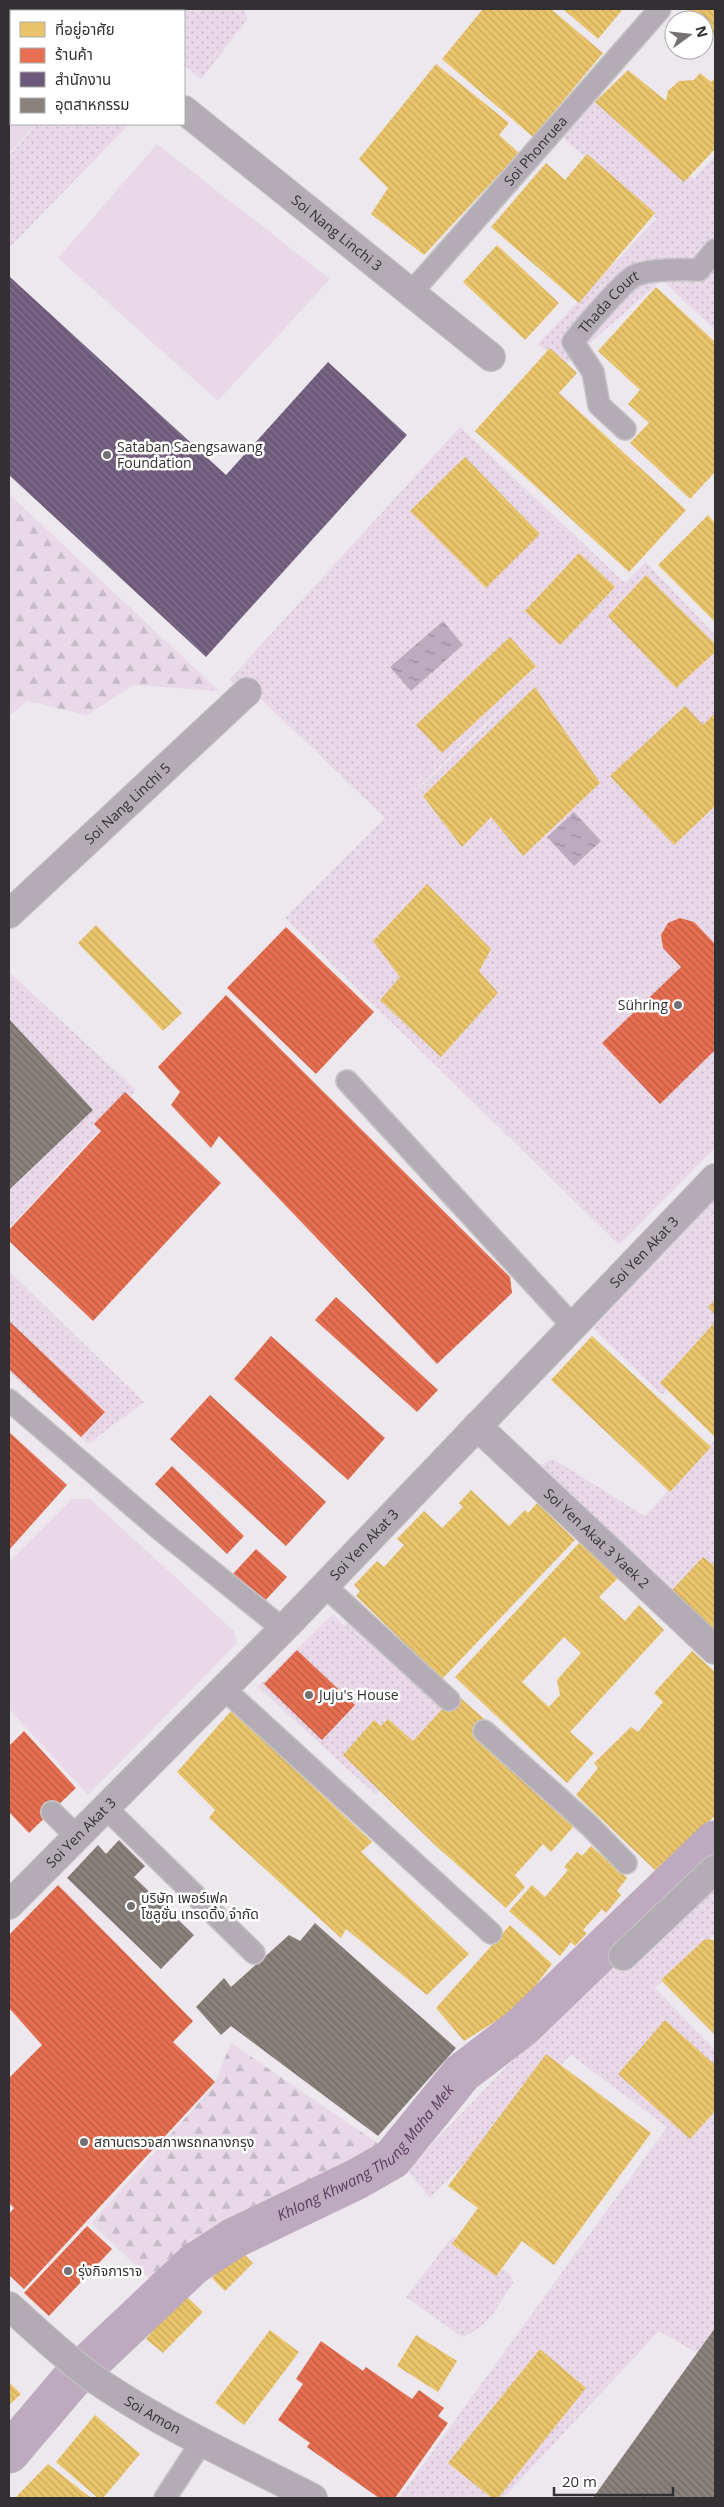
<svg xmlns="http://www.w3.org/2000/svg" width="724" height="2507" viewBox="0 0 724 2507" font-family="'Open Sans','Noto Sans Thai',sans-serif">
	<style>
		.green { fill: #e8d8e8 }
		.forest { fill: url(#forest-firs) }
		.garden { fill: url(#garden-dots); fill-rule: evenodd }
		.water { fill: url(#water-ripples) }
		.homes { fill: url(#homes-back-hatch); fill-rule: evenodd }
		.shops { fill: url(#shops-back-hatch) }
		.offices { fill: url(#offices-back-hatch) }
		.industry { fill: url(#industry-back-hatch) }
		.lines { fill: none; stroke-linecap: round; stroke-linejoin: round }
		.canal { stroke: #bdaabe; stroke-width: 41 }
		.lane-casing { stroke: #c7c4c7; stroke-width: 24 }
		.street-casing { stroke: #c7c4c7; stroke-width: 30 }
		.secondary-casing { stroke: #c7c4c7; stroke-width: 30 }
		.lane { stroke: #b3acb4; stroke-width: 21 }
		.street { stroke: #b3acb4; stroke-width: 28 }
		.secondary { stroke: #b2abb3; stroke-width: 28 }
		.poi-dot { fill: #747074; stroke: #fff; stroke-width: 2 }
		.labels { text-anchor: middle; stroke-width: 5; stroke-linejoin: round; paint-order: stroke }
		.street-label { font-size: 14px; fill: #333033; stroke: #fff }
		.poi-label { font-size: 14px; fill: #333033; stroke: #fff; text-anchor: start }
		.water-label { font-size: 15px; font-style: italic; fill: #5d3a60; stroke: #fff }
	</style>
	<defs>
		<pattern id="forest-firs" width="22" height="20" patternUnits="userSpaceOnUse" patternTransform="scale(1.25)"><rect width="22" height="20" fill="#e8d8e8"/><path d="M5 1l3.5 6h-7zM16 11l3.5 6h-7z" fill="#c7bac7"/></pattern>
		<pattern id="garden-dots" width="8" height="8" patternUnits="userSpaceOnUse" patternTransform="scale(1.25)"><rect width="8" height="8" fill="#e8d8e8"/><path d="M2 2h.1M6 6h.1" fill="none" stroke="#c7bac7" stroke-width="1.8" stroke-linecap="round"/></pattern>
		<pattern id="water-ripples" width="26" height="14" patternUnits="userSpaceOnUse" patternTransform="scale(1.25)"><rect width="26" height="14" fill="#bdaabe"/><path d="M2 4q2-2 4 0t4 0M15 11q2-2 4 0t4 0" fill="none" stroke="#9a8b9b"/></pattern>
		<pattern id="homes-back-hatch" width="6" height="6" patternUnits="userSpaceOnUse" patternTransform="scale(1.25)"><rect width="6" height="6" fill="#e9c46a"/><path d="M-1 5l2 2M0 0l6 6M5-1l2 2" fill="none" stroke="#c8a95c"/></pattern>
		<pattern id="shops-back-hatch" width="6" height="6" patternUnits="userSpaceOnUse" patternTransform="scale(1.25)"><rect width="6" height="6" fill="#e76f51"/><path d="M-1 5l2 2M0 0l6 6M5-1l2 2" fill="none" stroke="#bc5c44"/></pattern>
		<pattern id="offices-back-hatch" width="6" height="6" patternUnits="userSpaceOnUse" patternTransform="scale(1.25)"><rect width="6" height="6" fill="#6d597a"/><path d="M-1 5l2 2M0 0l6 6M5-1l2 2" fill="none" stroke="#82738c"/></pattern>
		<pattern id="industry-back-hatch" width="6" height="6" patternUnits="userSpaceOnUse" patternTransform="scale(1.25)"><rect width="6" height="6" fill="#8a817c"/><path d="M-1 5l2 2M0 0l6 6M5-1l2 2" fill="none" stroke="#716a66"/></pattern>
	</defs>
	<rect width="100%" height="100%" fill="#ede8ed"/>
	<path class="green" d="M9,25L11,27V124H36L9,154Z
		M157,144L330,279L218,401L58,258Z
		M72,1499H90L234,1631L237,1643L88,1795L9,1709V1562Z"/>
	<path class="forest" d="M9,494L219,691L134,685L87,715L27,701L9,716Z
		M231,2043L379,2144L383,2157L354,2175L276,2208L231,2231L156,2285L91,2223L213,2087Z"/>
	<path class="garden" d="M118,9H245L247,20L201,79L184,65V11H121Z
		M599,92L694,179L715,156V330L662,280L564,366L538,344L656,219L559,134Z
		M37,124H129L9,248V156Z
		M460,427L625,583L646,562L715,635V1148L619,1245L285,918L385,818L263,701L229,680ZM515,696L477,735L414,792V791Z
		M9,972L136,1090L9,1228Z
		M715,1198V1338L662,1395L593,1328Z
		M9,1271L144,1402L88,1444L9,1372Z
		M715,1440V1583L689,1613L535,1468L553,1459L645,1516Z
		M363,1608L466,1702L376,1795L258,1687L333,1614L344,1626Z
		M715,1882V1934L655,1988L715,2050V2328L697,2353L659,2331L503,2498H399L667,2127L571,2055L430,2198L407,2170L618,1951Z
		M453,2236L511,2275L513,2283C497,2307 489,2327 462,2337L406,2297Z"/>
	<path class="water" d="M443,621L463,645L411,691L390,667Z
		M574,812L601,841L574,866L547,837Z"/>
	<path class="homes" d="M483,9H551L603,53L533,137L442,59Z
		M563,9H623L598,39Z
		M685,9H715V36L704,25V20H698Z
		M436,64L509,123L499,135L519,153L424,255L371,214L388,188L359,159Z
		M628,70L666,101L668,91L679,81L694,80L700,73L711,82L715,78V149L684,182L595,102Z
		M587,154L655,213L579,303L491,227L546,163L565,180Z
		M497,245L559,303L525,340L463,282Z
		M656,287L715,342V472L690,499L630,443L649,423L628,404L640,390L598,351Z
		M550,348L577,373L559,393L686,510L629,572L475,431Z
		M465,457L540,534L486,588L410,511Z
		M708,515L715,523V622L658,565Z
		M579,553L615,587L560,645L525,611Z
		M646,575L715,644V652L676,688L608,616Z
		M510,637L536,666L442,753L416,725Z
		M535,687L600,783L523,856L491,817L462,847L423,796Z
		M685,706L703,725L715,713V806L674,845L610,776Z
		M427,884L491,949L479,971L498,993L441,1057L380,1000L400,977L373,941Z
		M96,925L182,1013L163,1031L78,943Z
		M715,1300V1315L708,1307Z
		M715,1322V1437L660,1383Z
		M592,1336L711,1447L670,1492L551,1380Z
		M471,1490L509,1526L525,1510L528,1513L537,1503L575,1540L442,1679L356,1596L360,1591L354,1585L377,1561L384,1567L404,1545L397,1539L424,1511L442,1528L463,1507L459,1503Z
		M580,1542L618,1578L599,1597L625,1621L639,1605L664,1630L570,1732L594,1753L567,1783L455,1677ZM564,1637L581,1653L557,1680L560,1695L549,1707L522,1682Z
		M703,1557L713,1565L715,1563V1630L672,1590Z
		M692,1651L715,1672V1816L655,1870L576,1795L598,1768L594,1763L631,1727L638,1732L663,1702L654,1693Z
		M456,1694L490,1724L521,1775L574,1826L551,1852L543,1844L515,1875L525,1887L506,1908L435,1845L343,1755L374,1720L381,1726L388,1719L413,1741Z
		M232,1710L372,1842L361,1852L469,1954L427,1995L346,1929L341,1938L209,1818L215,1810L177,1772Z
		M591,1846L627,1878L617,1891L621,1895L606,1913L602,1909L583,1930L587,1933L575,1946L571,1942L560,1956L509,1911L532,1885L545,1897L568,1870L564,1867L577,1852L582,1856Z
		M510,1925L552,1964L520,2006L464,2041L436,2008Z
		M705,1939L715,1940V2035L661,1980Z
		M665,2020L715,2065V2111L690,2139L618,2074Z
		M546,2054L651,2133L554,2265L522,2241L496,2276L452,2244L478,2208L448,2186Z
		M240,2250L253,2263L225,2291L212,2278Z
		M187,2297L203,2312L163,2353L146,2339L172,2308Z
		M270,2330L299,2352L244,2425L215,2403Z
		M416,2335L457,2361L438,2392L397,2366Z
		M540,2349L586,2388L498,2498H492L448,2463Z
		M9,2382L21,2394L9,2405Z
		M95,2415L140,2454L103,2498H98L56,2462Z
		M48,2464L91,2498H15Z"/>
	<path class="shops" d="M680,918L694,922L715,944V1050L660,1104L602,1043L681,967L663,948L661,935L668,923Z
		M286,927L374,1012L316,1074L227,988Z
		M226,995L510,1277L512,1293L437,1364L219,1136L211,1148L171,1105L180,1092L158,1067Z
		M125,1092L221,1183L93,1321L9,1241V1230L101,1131L94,1124Z
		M336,1297L438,1390L417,1412L315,1320Z
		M9,1321L105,1412L81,1437L9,1369Z
		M271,1336L385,1438L348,1480L234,1379Z
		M210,1395L326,1502L286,1546L170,1439Z
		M9,1432L67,1485L9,1550Z
		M172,1466L244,1536L227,1554L155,1484Z
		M256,1549L287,1577L262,1604L231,1576Z
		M297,1650L355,1705L322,1740L264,1684Z
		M24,1731L76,1788L29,1833L9,1812V1746Z
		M58,1885L193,2021L173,2042L215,2082L24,2289L9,2275V2214L14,2208L9,2203V2078L42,2045L9,2008V1935Z
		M87,2226L112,2249L49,2316L24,2293Z
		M321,2341L363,2371L366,2367L412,2399L419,2390L444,2408L438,2416L448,2423L395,2498H379L307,2447L310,2443L278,2420L303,2384L296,2379Z"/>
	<path class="offices" d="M10,277L226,475L328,362L407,435L206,657L9,475Z"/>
	<path class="industry" d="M9,1019L93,1110L9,1190Z
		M119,1840L145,1866L134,1877L194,1935L161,1969L67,1878L98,1845L106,1854Z
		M315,1923L456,2048L378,2136L231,2026L221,2035L196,2007L224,1978L231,1987L289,1935L300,1941Z
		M715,2328V2498H593L595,2495Z"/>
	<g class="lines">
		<path class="canal" id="s1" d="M9,2453L71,2380L194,2264L234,2238L357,2179L392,2159L462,2073L522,2027L715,1841"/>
		<g class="lane-casing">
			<g id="lane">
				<path id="s2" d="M411,293L660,9"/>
				<path id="s3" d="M625,429L599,405L593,372L573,342C581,331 624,281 634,276C648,269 684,269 699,270L715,250"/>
				<path d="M347,1081L573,1326"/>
				<path d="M9,1400L157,1527L283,1629"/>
				<path d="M325,1586L449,1700"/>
				<path d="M223,1688L491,1933"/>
				<path d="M484,1731L589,1825L626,1863"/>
				<path d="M105,1807L254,1953"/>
				<path d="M52,1812L77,1837"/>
				<path d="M165,2498L203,2440"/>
			</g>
		</g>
		<g class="street-casing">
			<g id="street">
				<path d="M58,9L61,11"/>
				<path id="s4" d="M184,110L491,357"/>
				<path id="s5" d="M9,914L247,692"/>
				<path id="s6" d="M477,1426L715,1650"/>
				<path id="s7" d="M9,1905L292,1620L715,1178"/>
				<path d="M623,1956L715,1869"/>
			</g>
		</g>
		<g class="secondary-casing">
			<g id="secondary">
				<path id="s8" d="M9,2306C36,2330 63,2356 93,2378C159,2424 241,2461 313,2498"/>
			</g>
		</g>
		<use href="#lane" class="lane"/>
		<use href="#street" class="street"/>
		<use href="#secondary" class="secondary"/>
	</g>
	<g class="poi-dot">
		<circle cx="107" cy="455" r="5"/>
		<circle cx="678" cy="1005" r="5"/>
		<circle cx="309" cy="1695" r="5"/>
		<circle cx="131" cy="1906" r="5"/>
		<circle cx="84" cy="2142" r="5"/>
		<circle cx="68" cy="2271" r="5"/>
	</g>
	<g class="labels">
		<g class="street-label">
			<text dy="5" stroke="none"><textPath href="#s2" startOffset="189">Soi Phonruea</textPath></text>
			<text dy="5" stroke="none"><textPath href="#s4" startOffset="196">Soi Nang Linchi 3</textPath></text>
			<text dy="5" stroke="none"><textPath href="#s3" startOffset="159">Thada Court</textPath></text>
			<text dy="5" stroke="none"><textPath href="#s5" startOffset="162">Soi Nang Linchi 5</textPath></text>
			<text dy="5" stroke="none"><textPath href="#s7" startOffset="911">Soi Yen Akat 3</textPath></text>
			<text dy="5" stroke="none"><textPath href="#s6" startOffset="164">Soi Yen Akat 3 Yaek 2</textPath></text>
			<text dy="5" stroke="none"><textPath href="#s7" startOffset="506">Soi Yen Akat 3</textPath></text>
			<text dy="5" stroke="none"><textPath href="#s7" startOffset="102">Soi Yen Akat 3</textPath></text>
			<text dy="5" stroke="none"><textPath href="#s8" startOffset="181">Soi Amon</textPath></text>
		</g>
		<g class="poi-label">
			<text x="117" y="452">Sataban Saengsawang<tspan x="117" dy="16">Foundation</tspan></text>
			<text x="668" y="1010" text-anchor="end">Sühring</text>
			<text x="319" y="1700">Juju's House</text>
			<text x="141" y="1903">บริษัท เพอร์เฟค<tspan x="141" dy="16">โซลูชั่น เทรดดิ้ง จำกัด</tspan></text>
			<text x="94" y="2147">สถานตรวจสภาพรถกลางกรุง</text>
			<text x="78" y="2276">รุ่งกิจการาจ</text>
		</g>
		<g class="water-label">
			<text dy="5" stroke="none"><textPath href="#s1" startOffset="472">Khlong Khwang Thung Maha Mek</textPath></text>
		</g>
	</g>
	<rect width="724" height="2507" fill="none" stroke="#333033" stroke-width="20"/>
	<rect x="10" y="10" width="175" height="115" fill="#ffffff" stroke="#adacad"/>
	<rect x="20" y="22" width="25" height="15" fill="#e9c46a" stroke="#adacad"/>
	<text x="55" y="35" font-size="15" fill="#333033">ที่อยู่อาศัย</text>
	<rect x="20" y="48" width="25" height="15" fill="#e76f51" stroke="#adacad"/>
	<text x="55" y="60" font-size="15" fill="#333033">ร้านค้า</text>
	<rect x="20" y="72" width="25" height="15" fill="#6d597a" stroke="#adacad"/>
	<text x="55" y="85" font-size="15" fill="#333033">สำนักงาน</text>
	<rect x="20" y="98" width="25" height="15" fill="#8a817c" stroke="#adacad"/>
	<text x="55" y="110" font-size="15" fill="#333033">อุตสาหกรรม</text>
	<g transform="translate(689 35) rotate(75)"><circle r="24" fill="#ffffff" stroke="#adacad"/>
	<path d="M0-4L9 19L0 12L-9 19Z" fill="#747074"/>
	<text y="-8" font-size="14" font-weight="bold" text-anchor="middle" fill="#333033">N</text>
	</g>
	<path d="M554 2487v8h119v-8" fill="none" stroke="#333033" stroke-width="2.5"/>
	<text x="562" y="2487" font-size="15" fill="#333033" stroke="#ffffff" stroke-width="4" paint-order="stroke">20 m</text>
</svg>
